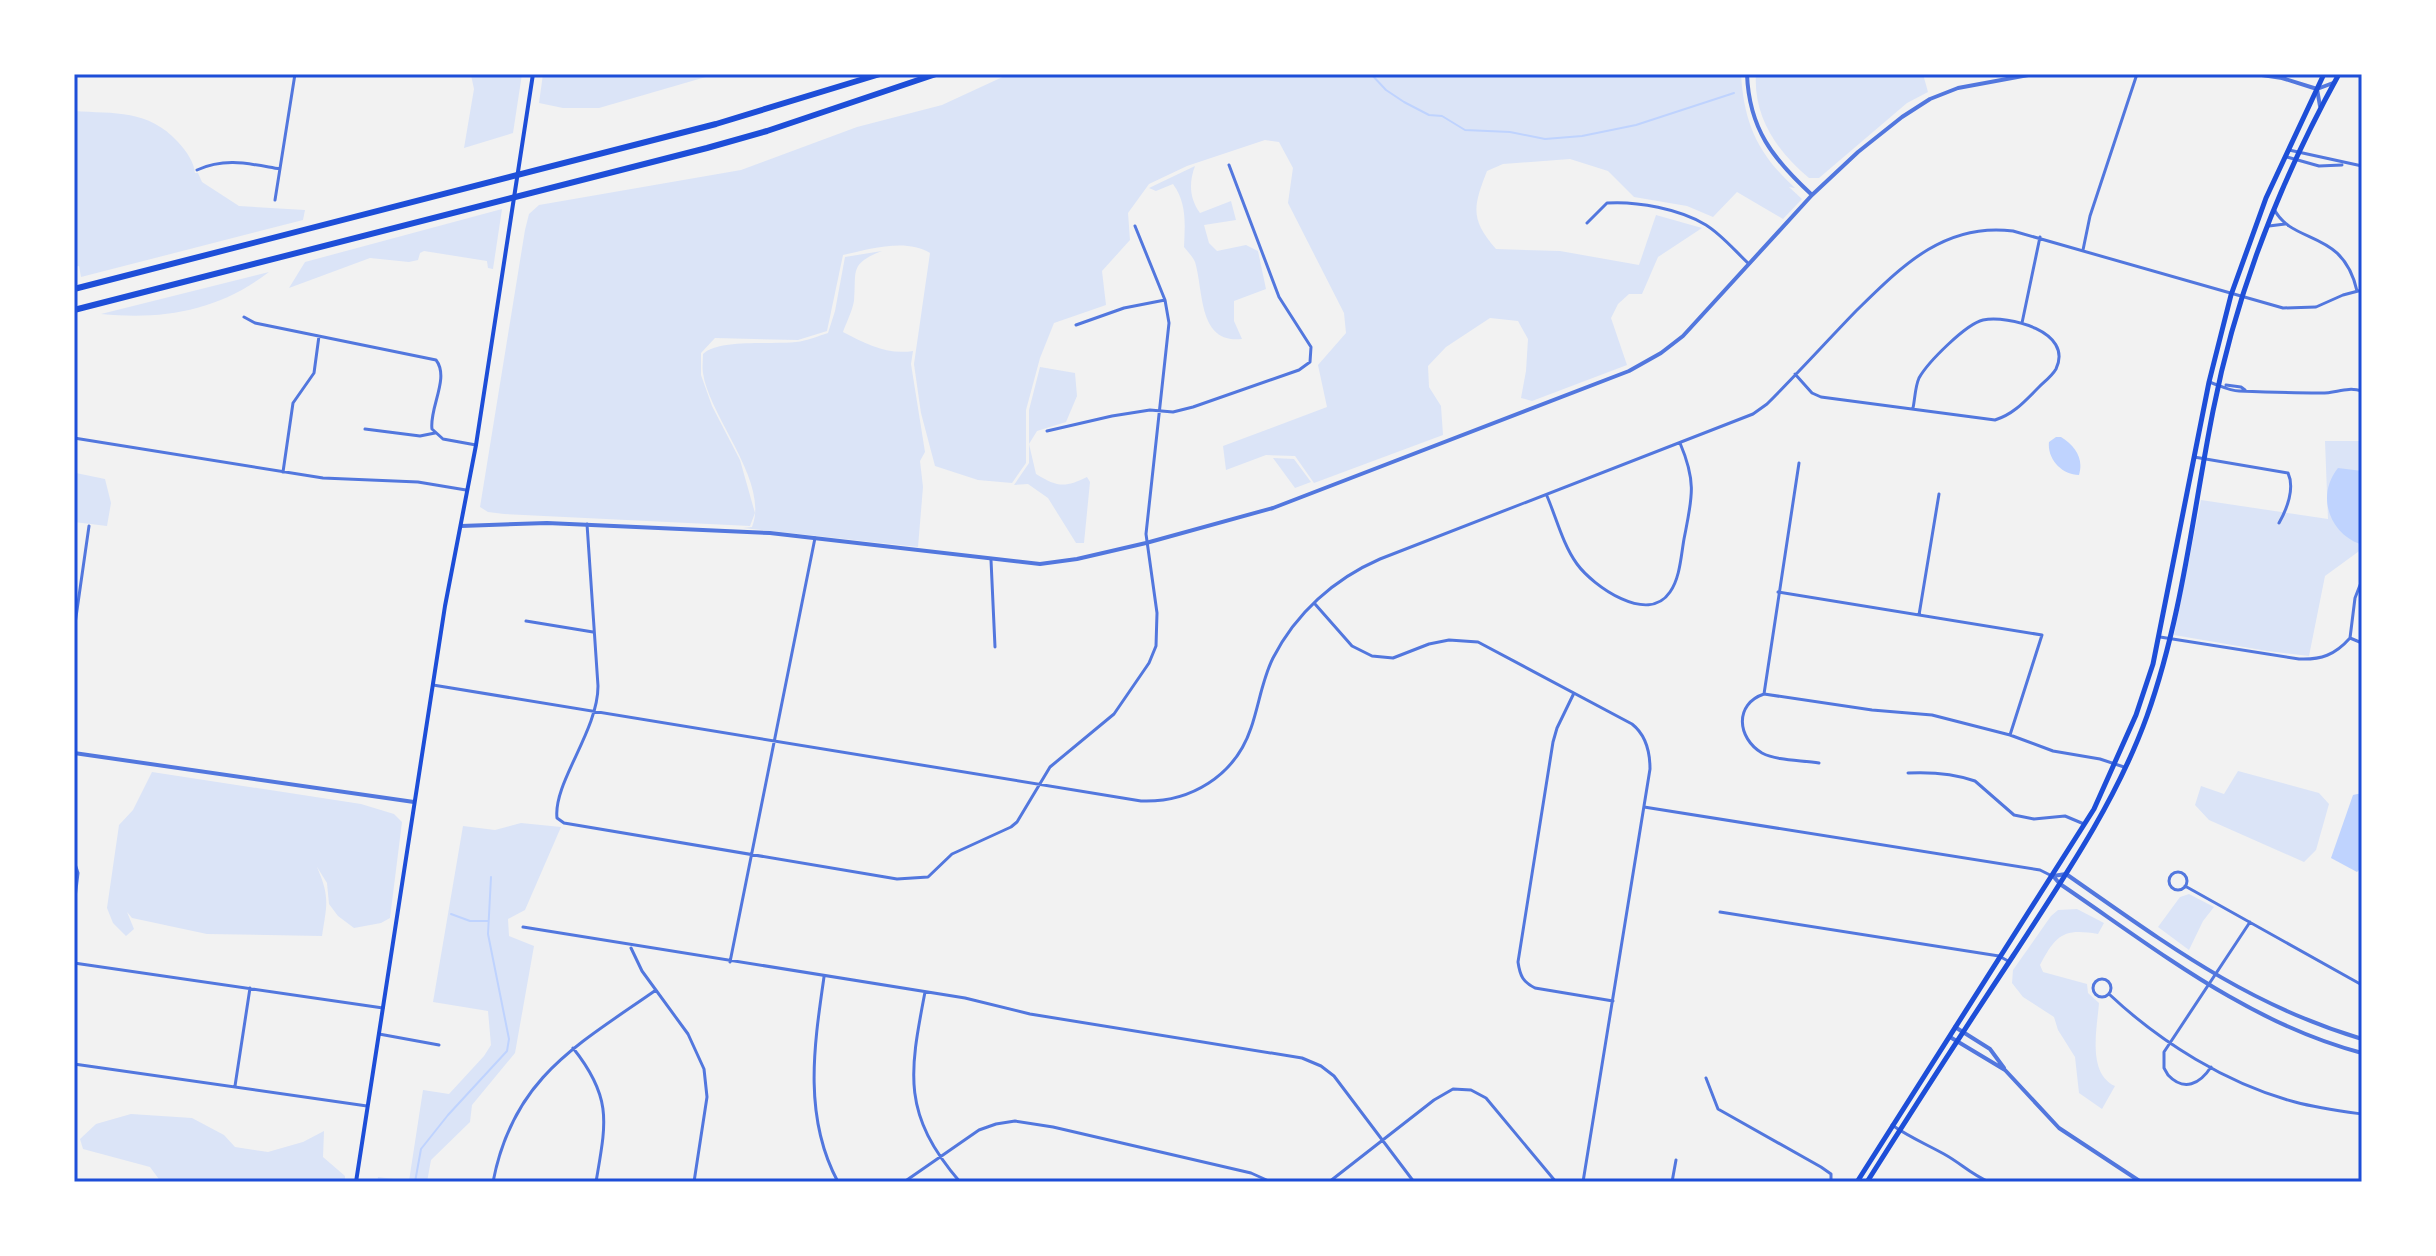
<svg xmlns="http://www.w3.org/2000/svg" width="2436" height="1256" viewBox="0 0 2436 1256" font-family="Raleway,sans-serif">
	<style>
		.green { fill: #dbe4f7 }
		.water { fill: #bfd3fe }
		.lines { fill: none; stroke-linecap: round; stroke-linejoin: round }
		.stream { stroke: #bfd3fe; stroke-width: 2 }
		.minor { stroke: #5277de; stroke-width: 3 }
		.tertiary { stroke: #5277de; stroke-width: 4 }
		.secondary { stroke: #1d4ed8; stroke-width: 4 }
		.primary { stroke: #1d4ed8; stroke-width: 5 }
		.motorway { stroke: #1d4ed8; stroke-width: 6 }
		.neatline { fill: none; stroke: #1d4ed8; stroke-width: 3 }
	</style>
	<rect width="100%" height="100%" fill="#f2f2f2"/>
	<path class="green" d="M522,74L513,133L464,148L474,89L471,75Z
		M543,74H716L599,108H563L539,103Z
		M1009,74H1741C1744,124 1758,154 1795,188L1789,187L1802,199L1783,219L1737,192L1713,217L1687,206L1634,197L1608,171L1570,159L1503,164L1487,171C1473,207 1470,219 1496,249L1560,251L1639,265L1656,215L1702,228L1658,257L1642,294H1629L1618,304L1611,318L1627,365L1532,401L1521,398L1526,371L1528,339L1518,321L1490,318L1446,347L1428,366L1429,387L1441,406L1443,435L1314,483L1295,456L1266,455L1226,470L1223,446L1327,407L1318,365L1346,333L1344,313L1288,203L1293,168L1279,142L1265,140L1187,166L1149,184L1128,213L1130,240L1102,271L1106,305L1054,323L1040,358L1026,410V463L1012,483L978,480L935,466L921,413L914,364L930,253C906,238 870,249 843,255L827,331L798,340L715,338L701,353V375L712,406L740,460L755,513L750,526L504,514L488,512L480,507L525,230L529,214L539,205L741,170L857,127L942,105Z
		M1756,74H1923L1928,92L1907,103L1819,178H1809C1777,152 1753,116 1756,74Z
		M74,111C115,114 148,109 178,142C187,152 194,162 195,173H198L202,182L239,206L305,210L303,220L81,277L79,266L74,267Z
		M1195,166C1189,182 1189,198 1200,213L1231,201L1236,220L1204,225L1209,243L1217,251L1246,245L1258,251L1266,289L1234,301V321L1242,339C1198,344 1204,292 1195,262C1193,257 1188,252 1184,247C1185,224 1187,203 1173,184L1156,191L1149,188Z
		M502,209L493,269L488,268L487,261L424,251L420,253L418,260L409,262L370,258L289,288L305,262Z
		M882,251C848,264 857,272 854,301C852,312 846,323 843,332C866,344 887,355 913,351L911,364L925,452L920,461L923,487L918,547L743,528L752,527C770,482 709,417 703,373C702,367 703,360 703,354C719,338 773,345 796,342C807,341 818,336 828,333L835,311L845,257Z
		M269,272C218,311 164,320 101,314Z
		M1040,367L1075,373L1077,396L1066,422L1037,431L1029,444L1036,474C1057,487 1065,488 1087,477L1090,482L1084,543H1076L1048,498L1028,484L1014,485L1029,463V410Z
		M2325,441H2362V549L2325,576L2309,656L2267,651L2174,635L2201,500L2328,519Z
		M1273,458L1294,459L1311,482L1295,488Z
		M76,473L105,479L111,503L107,526L74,522Z
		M2238,771L2319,793L2329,804L2316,850L2304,862L2209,820L2195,805L2201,786L2224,794Z
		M152,772L361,804L394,814L402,822L390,918L381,923L354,928L338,916L329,904L327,883L317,867C330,897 327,904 322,936L207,934L132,918L127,912L134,929L126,936L113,923L107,908L119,825L133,810Z
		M521,823L561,827L525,910L508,919L509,936L534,946L515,1053L472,1105L470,1122L431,1160L427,1182H377L378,1177L409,1181L423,1090L449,1094L484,1056L491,1045L488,1011L433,1002L463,826L495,830Z
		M2189,894L2214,907L2203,921L2189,950L2158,927L2180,897Z
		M2077,909L2104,923L2098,934C2063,928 2056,935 2040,965L2043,972L2087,984L2088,993L2099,1003C2097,1029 2087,1073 2115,1086L2102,1109L2079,1093L2075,1057L2058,1030L2054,1017L2023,997L2012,983L2013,970L2051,916L2058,910Z
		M131,1114L192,1118L224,1135L235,1147L268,1152L303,1142L324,1131L323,1157L345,1176V1182H161L150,1167L83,1149L80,1139L96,1124Z"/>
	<path class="water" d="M2056,437H2061C2075,446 2084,458 2079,475C2062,475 2047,459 2049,442Z
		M2338,468L2362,471V543L2360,544C2329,533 2316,495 2338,468Z
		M2362,793V867L2357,872L2331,858L2353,795Z"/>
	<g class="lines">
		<path class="stream" d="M1371,74L1386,90L1404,102L1429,115L1442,116L1465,130L1510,132L1545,139L1582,136L1636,125L1734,93
			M451,914L470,921H488
			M415,1182L421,1149L448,1115L507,1051L509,1039L488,934L491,877"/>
		<path class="minor" d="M2289,150L2362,166
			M2287,157L2319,166L2342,165
			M197,170C226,157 250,164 280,169
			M275,200L295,74
			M2274,209C2293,246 2343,228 2357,291
			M1587,223L1607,203C1637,201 1680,209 1706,225C1722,235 1735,251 1749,264
			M2269,226L2285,224
			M2083,250L2090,216L2137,74
			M244,317L255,323L436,360C450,378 429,408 432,429L443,439L476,445
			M2022,323L2040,237
			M1076,325L1124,308L1165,300
			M1795,374L1812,393L1821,397L1995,420C2014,414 2025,401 2039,387C2044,382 2052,376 2056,369C2074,331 2008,315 1983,320C1966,324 1928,362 1919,378C1915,387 1915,399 1913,408
			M2209,382C2219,385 2229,391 2239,391C2265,392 2292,393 2319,393C2335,394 2346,386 2362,391
			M2226,385L2241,387L2245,390
			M365,429L420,436L435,433
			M1047,431L1112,416L1150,410L1173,412L1193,407L1299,370L1310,362L1311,347L1279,297L1229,165
			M74,438L323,478L418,482L466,490
			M2194,457L2288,473C2295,488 2287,509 2279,523
			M283,472L293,403L314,373L319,336
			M1547,496C1556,517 1563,545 1577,564C1593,586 1648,625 1670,592C1680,578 1681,556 1684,539C1692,498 1697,483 1680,443
			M587,524L598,686C598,731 553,783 557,818L564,823L897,879L928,877L952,854L1011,827L1017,822L1050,767L1114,714L1149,663L1156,646L1157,613L1146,534L1169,323L1165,300L1135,226
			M991,560L995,647
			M1778,592L2042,635L2010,735
			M1315,604L1352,646L1372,656L1393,658L1429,644L1449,640L1478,642L1632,724C1646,735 1650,752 1650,769L1583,1182
			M1919,615L1939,494
			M526,621L593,632
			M74,631L89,526
			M2160,637L2299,659C2321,660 2335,655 2350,638L2355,598L2362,580
			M2350,638L2362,643
			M433,685L1141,801C1190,803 1235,776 1251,728C1259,705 1262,680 1273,658C1296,613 1334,579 1380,559L1753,414L1767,404C1797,374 1826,342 1856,311C1901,267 1944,222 2013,231L2283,308L2316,307L2343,295L2362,290
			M1574,693L1557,728L1553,742L1518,962C1520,976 1523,982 1535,988L1613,1001
			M1764,694L1872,710L1932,715L2010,735L2053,751L2100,759L2124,767
			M1764,694L1799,463
			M1764,694C1734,704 1737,738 1762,753C1777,761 1802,760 1819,763
			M1908,773C1929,772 1955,774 1975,781L2014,815L2034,819L2065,816L2084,824
			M1644,807L2040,870L2050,875
			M74,861L78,873L74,906
			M2169 881a9 9 0 1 1 18 0a9 9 0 1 1-18 0Z
			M2185,886L2362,985
			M1720,912L1999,956L2008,961
			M523,927L965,998L1030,1014L1302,1058L1321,1066L1334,1076L1414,1182
			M631,948L642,971L688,1034L704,1069L707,1097L694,1182
			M730,962L815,538
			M74,963L383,1008
			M824,977C814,1046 803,1117 838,1182
			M2093 988a9 9 0 1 1 18 0a9 9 0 1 1-18 0Z
			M925,992C909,1075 902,1114 960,1182
			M2109,994C2160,1042 2227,1084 2295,1102C2317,1108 2340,1111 2362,1114
			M379,1034L439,1045
			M573,1048C613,1098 606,1123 596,1182
			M74,1064L367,1106
			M2211,1067C2200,1084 2184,1092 2168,1075L2164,1068V1052L2250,922
			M1706,1078L1718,1109L1821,1167L1831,1174V1182
			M235,1086L250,988
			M1892,1125C1909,1137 1926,1144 1944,1154C1962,1164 1969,1173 1989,1182
			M493,1182C513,1078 576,1046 656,990
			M904,1182L979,1130L996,1124L1015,1121L1053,1127L1251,1173L1271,1182
			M1329,1182L1434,1100L1453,1089L1471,1090L1486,1098L1556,1182
			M1672,1182L1676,1160"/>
		<path class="tertiary" d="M446,74H465
			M1747,74C1749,129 1773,159 1812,195
			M2255,74L2282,78L2317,89L2333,83
			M2317,89L2320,106
			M461,526L547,523L770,533L1040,564L1077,559L1146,543L1273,508L1629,371L1661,353L1683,336L1812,195L1858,152L1902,117L1930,99L1958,88L2034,74
			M74,753L414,802
			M2053,876L2060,884C2156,949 2248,1023 2362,1053
			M2053,876L2066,874C2164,942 2245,1004 2362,1039
			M1955,1027L1990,1049L2004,1068
			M1950,1037L2005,1070L2059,1128L2141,1182"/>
		<path class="secondary" d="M356,1182L445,606L476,445L533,74"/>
		<path class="primary" d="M1857,1182L2094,809L2136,715L2153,664L2209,382L2231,295L2266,198L2324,74
			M1867,1182C1915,1106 1964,1030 2013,956C2063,879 2116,802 2147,716C2182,618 2193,512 2213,411C2236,293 2281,179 2339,74"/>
		<path class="motorway" d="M74,289L716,124L880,74
			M74,310L707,148L767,131L936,74"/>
	</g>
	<rect width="2436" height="1256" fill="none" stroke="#ffffff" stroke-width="152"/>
	<rect x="76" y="76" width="2284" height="1104" class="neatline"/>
</svg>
